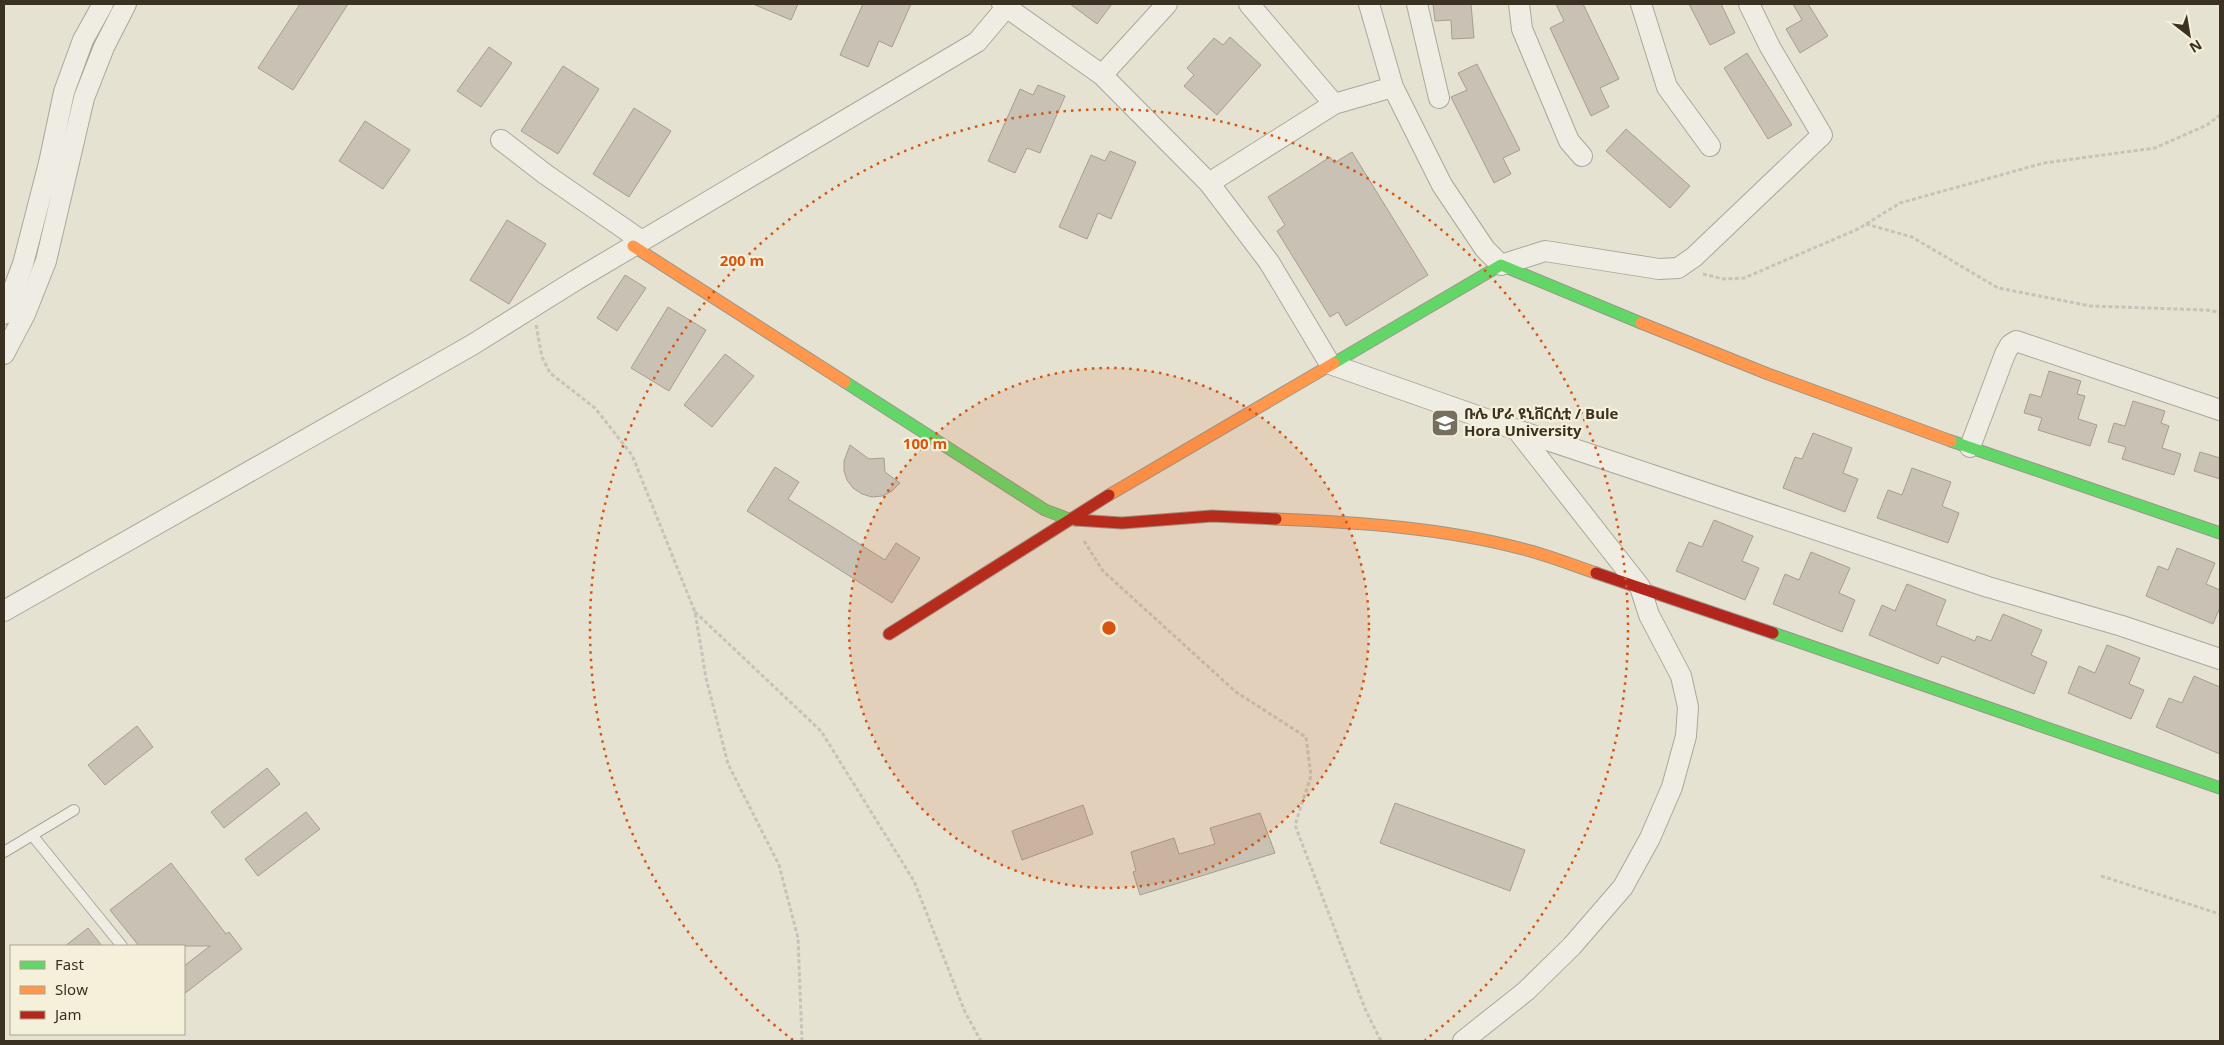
<svg xmlns="http://www.w3.org/2000/svg" width="2224" height="1045" viewBox="0 0 2224 1045" font-family="Georgia,'Noto Sans Ethiopic',serif">
	<style>
		.building { fill: #c9c1b3; stroke: #a69e91 }
		.lines { fill: none; stroke-linecap: round; stroke-linejoin: round }
		.lane-casing { stroke: #aba79a; stroke-width: 12 }
		.street-casing { stroke: #aba79a; stroke-width: 22 }
		.fast-casing { stroke: #9b968a; stroke-width: 13 }
		.slow-casing { stroke: #9b968a; stroke-width: 13 }
		.jam-casing { stroke: #9b968a; stroke-width: 13 }
		.path { stroke: #c6c3ba; stroke-width: 3; stroke-dasharray: 4 2.5; stroke-linecap: butt }
		.lane { stroke: #eeece3; stroke-width: 10 }
		.street { stroke: #eeece3; stroke-width: 20 }
		.fast { stroke: #63d668; stroke-width: 11 }
		.slow { stroke: #ff974d; stroke-width: 11 }
		.jam { stroke: #b3261e; stroke-width: 11 }
		.ring { fill: none; stroke: #d7550e; stroke-width: 2.5; stroke-dasharray: 2.5 5 }
		.labels { text-anchor: middle; stroke-width: 4.5; stroke-linejoin: round; paint-order: stroke }
		.poi-label { font-size: 15px; font-weight: bold; fill: #3b3122; stroke: #f5f0da; text-anchor: start }
		.centre { fill: #d7550e; stroke: #f5f0da; stroke-width: 2.5 }
		.ring-label { font-size: 15px; text-anchor: middle; font-weight: bold; fill: #d7550e; stroke: #f5f0da; stroke-width: 4.5; stroke-linejoin: round; paint-order: stroke }
	</style>
	<rect width="100%" height="100%" fill="#e5e2d2"/>
	<path class="building" d="M300,4H348L293,90L258,68Z
		M753,4H798L791,20Z
		M863,4H911L892,47L879,41L868,67L840,55Z
		M1070,4H1112L1097,24Z
		M1433,4H1471L1474,38L1452,39L1451,20L1435,21Z
		M1556,4H1583L1619,79L1600,88L1609,107L1591,116L1550,28L1564,21Z
		M1689,4H1721L1735,33L1710,45Z
		M1793,4H1808L1828,36L1800,53L1786,29L1802,20Z
		M1230,37L1261,65L1217,115L1184,86L1194,75L1187,68L1214,38L1223,45Z
		M489,47L512,63L481,107L457,91Z
		M1747,53L1792,125L1768,139L1724,68Z
		M1477,64L1520,150L1503,158L1511,174L1494,183L1451,97L1467,90L1458,73Z
		M563,66L599,89L558,154L521,131Z
		M1038,85L1065,96L1040,153L1027,148L1015,173L988,161L1020,89L1033,95Z
		M634,108L671,131L629,197L593,174Z
		M365,121L410,150L383,189L339,161Z
		M1626,129L1690,186L1670,208L1606,151Z
		M1110,151L1136,162L1111,219L1098,213L1087,239L1059,227L1091,155L1105,161Z
		M1352,152L1428,275L1346,326L1338,312L1330,317L1277,231L1285,225L1268,197L1330,157L1334,163Z
		M507,220L546,244L509,304L470,280Z
		M625,275L646,288L617,331L597,318Z
		M668,307L706,330L669,391L631,368Z
		M725,354L754,376L712,427L684,405Z
		M2049,371L2081,381L2077,394L2085,396L2078,419L2097,425L2090,446L2038,430L2042,418L2024,413L2030,394L2041,397Z
		M2133,401L2165,411L2161,423L2169,426L2162,448L2181,454L2174,475L2122,459L2126,447L2108,442L2114,423L2125,426Z
		M1813,433L1852,448L1843,473L1858,479L1845,512L1783,488L1795,457L1802,459Z
		M850,445L869,459L884,458L885,472L900,483L892,491L882,496L872,497L862,494L853,488L847,480L844,471V461Z
		M2200,452L2220,458V479L2194,471Z
		M775,467L799,482L788,499L885,560L896,543L920,558L892,603L747,511Z
		M1912,468L1951,482L1942,506L1959,513L1948,543L1877,518L1888,490L1902,495Z
		M1714,520L1753,536L1742,561L1759,568L1745,600L1676,571L1689,542L1702,547Z
		M2177,548L2215,563L2206,584L2220,590V607L2213,624L2146,596L2158,566L2168,570Z
		M1811,552L1850,568L1839,593L1855,600L1842,632L1773,604L1785,574L1799,580Z
		M1907,584L1946,600L1936,625L1975,641L1977,636L1991,641L2003,614L2042,630L2031,655L2047,662L2034,694L1942,656L1938,664L1869,635L1882,605L1895,611Z
		M2107,645L2140,658L2129,684L2144,690L2131,719L2068,693L2079,666L2095,673Z
		M2194,676L2220,687V754L2156,727L2169,698L2182,703Z
		M137,726L153,747L105,785L88,765Z
		M267,768L280,784L224,828L211,812Z
		M1395,803L1525,850L1510,891L1380,843Z
		M1083,805L1093,834L1022,860L1012,831Z
		M306,812L320,829L258,876L245,859Z
		M1260,813L1275,853L1140,895L1133,872L1136,871L1131,852L1174,838L1179,854L1215,844L1210,828Z
		M171,863L226,934L229,932L242,949L184,994V966L210,946H139L110,910Z
		M88,928L102,946H65Z"/>
	<g class="lines">
		<g class="lane-casing">
			<path id="lane" d="M32,835L122,946
				M4,852L74,810"/>
		</g>
		<g class="street-casing">
			<path id="street" d="M1002,4L1102,75L1209,183L1269,262L1330,364L1517,430L1640,587L1649,615L1681,676L1688,707L1686,736L1672,787L1650,838L1623,887L1572,946L1526,991L1463,1041
				M1249,4L1334,104
				M1369,4L1393,87L1442,185L1485,249L1501,265L1545,251L1659,269L1678,268L1694,257L1822,135L1770,47L1749,4
				M1417,4L1439,98
				M1519,4L1522,29L1569,141L1582,156
				M1641,4L1667,87L1710,146
				M1102,75L1167,4
				M501,140L545,174L642,241
				M1209,183L1334,104L1393,87
				M4,314L23,264L49,163L64,92L83,40L103,4
				M4,354L25,314L46,261L84,98L104,47L126,4
				M1517,430L1988,587L2122,626L2220,659
				M1970,447L2005,354L2010,345L2016,341L2220,410
				M4,611L472,345L576,280L977,42L1009,4"/>
		</g>
		<g class="fast-casing">
			<path id="fast" d="M1334,363L1501,265L1641,323
				M845,382L1045,510L1069,519L1076,520
				M1951,441L2220,533
				M1773,633L2220,788"/>
		</g>
		<g class="slow-casing">
			<path id="slow" d="M633,246L845,382
				M1641,323L1768,374L1951,441
				M1109,495L1334,363
				M1276,519C1358,522 1443,528 1523,549C1548,555 1572,565 1596,573"/>
		</g>
		<g class="jam-casing">
			<path id="jam" d="M1076,520L1122,523L1212,516L1276,519
				M1596,573L1773,633
				M889,634L1109,495"/>
		</g>
		<path class="path" d="M1866,224L1912,237L1998,288L2090,306L2206,310L2220,312
			M1703,274L1723,279L1744,278L1858,229L1900,203L2044,163L2155,148L2207,125L2220,115
			M536,325L542,357L550,373L595,408L632,455L695,612L706,678L728,764L779,865L798,938L802,1041
			M1084,541L1103,571L1236,692L1306,737L1311,776L1295,825L1366,1011L1381,1041
			M695,612L821,731L914,881L965,1012L981,1041
			M2101,876L2220,914"/>
		<use href="#lane" class="lane"/>
		<use href="#street" class="street"/>
		<use href="#fast" class="fast"/>
		<use href="#slow" class="slow"/>
		<use href="#jam" class="jam"/>
	</g>
	<circle cx="1109" cy="628" r="260" fill="#d7550e" fill-opacity=".12"/>
	<g class="ring">
		<circle cx="1109" cy="628" r="260"/>
		<path d="M793 1040A519 519 0 1 1 1425 1040"/>
	</g>
	<defs>
		<g id="university-square" transform="scale(1.4375)"><rect x="-9" y="-9" width="18" height="18" rx="4" fill="#766f60" stroke="#f5f0da"/><path d="M0-5L7-2L0 1L-7-2ZM-4 1L0 2.5L4 1V4Q0 6-4 4Z" fill="#fff"/></g>
	</defs>
	<g fill-rule="evenodd">
		<use href="#university-square" x="1445" y="423"/>
	</g>
	<g class="labels">
		<g class="poi-label">
			<text x="1464" y="419">ቡሌ ሆራ ዩኒቨርሲቲ / Bule<tspan x="1464" dy="17">Hora University</tspan></text>
		</g>
	</g>
	<circle cx="1109" cy="628" r="8" class="centre"/>
	<g class="ring-label">
		<text x="742" y="266">200 m</text>
		<text x="925" y="449">100 m</text>
	</g>
	<rect width="2224" height="1045" fill="none" stroke="#3b3122" stroke-width="10"/>
	<rect x="10" y="945" width="175" height="90" fill="#f5f0da" stroke="#aba490"/>
	<rect x="20" y="961" width="25" height="8" fill="#63d668" stroke="#aba490"/>
	<text x="55" y="970" font-size="15" fill="#3b3122">Fast</text>
	<rect x="20" y="986" width="25" height="8" fill="#ff974d" stroke="#aba490"/>
	<text x="55" y="995" font-size="15" fill="#3b3122">Slow</text>
	<rect x="20" y="1011" width="25" height="8" fill="#b3261e" stroke="#aba490"/>
	<text x="55" y="1020" font-size="15" fill="#3b3122">Jam</text>
	<g transform="translate(2189 35) rotate(149)" stroke="#f5f0da" stroke-width="4" paint-order="stroke">
	<path d="M0-4L9 19L0 12L-9 19Z" fill="#3b3122"/>
	<text y="-8" font-size="14" font-weight="bold" text-anchor="middle" fill="#3b3122">N</text>
	</g>
</svg>
